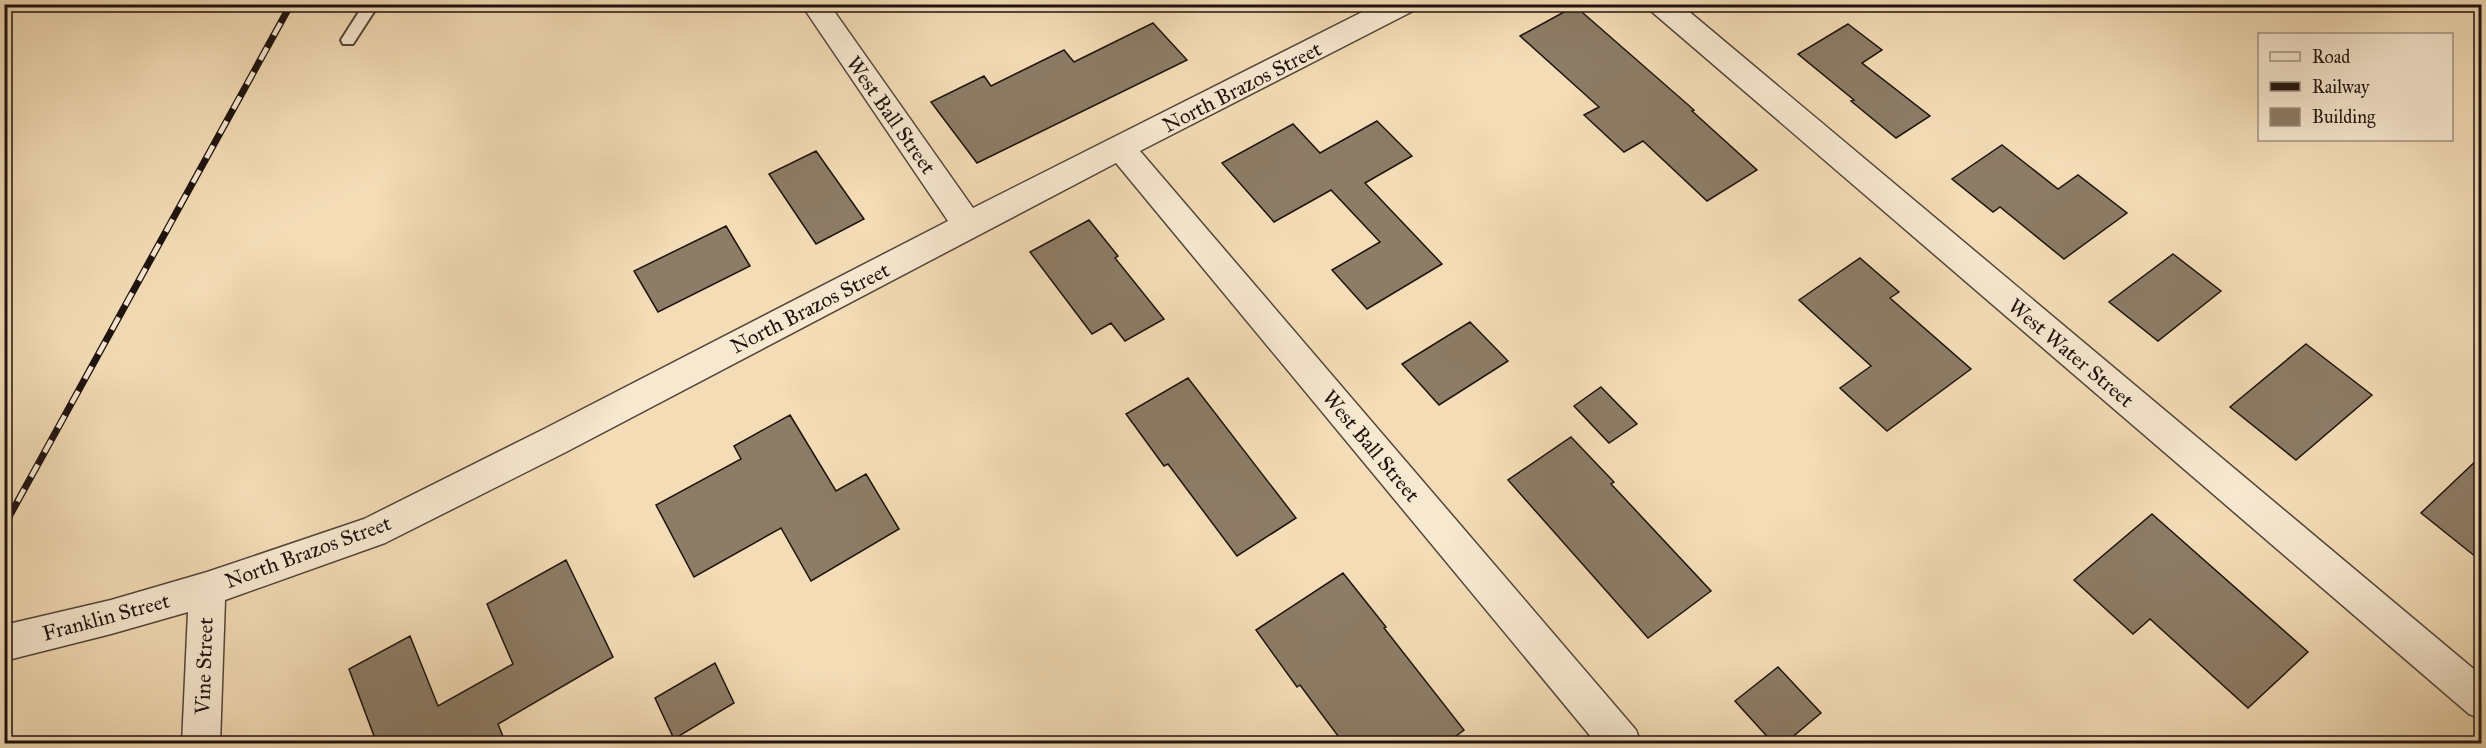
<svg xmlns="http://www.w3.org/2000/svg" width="2486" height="748" viewBox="0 0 2486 748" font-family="'IM FELL Great Primer',serif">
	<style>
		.building { fill: #8d7c66; stroke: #1e130f; stroke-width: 1.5 }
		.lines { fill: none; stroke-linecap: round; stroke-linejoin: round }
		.service-casing { stroke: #534539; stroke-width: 4 }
		.minor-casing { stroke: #534539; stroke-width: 3 }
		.service { fill: #f7e8d0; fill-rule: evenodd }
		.minor { fill: #f7e8d0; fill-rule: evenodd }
		.rail-casing { stroke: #1e130f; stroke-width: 7 }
		.rail { stroke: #f7e8d0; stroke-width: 4.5; stroke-dasharray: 14; stroke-linecap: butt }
		.labels { text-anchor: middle; stroke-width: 4.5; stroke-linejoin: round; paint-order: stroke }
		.street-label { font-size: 21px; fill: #1e130f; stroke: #f7e8d0 }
	</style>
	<rect width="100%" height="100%" fill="#f3dcb6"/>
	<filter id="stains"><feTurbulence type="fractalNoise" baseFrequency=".00333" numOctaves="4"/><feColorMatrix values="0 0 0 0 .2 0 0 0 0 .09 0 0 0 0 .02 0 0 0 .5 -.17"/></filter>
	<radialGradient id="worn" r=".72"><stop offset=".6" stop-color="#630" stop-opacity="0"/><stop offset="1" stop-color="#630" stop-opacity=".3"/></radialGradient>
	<path class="building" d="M1575,6L1694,110L1692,111L1757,170L1707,201L1643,141L1624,152L1584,115L1599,107L1520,36Z
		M1153,23L1187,60L977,163L931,102L984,76L991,86L1064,50L1074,62Z
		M1848,24L1882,50L1862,63L1930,116L1896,138L1851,101L1854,100L1798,54Z
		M1377,121L1412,156L1365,183L1442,264L1367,309L1332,270L1380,242L1331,190L1274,222L1222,163L1293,124L1320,153Z
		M2002,145L2058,189L2078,175L2127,213L2064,259L2000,207L1993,212L1952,179Z
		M816,151L864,219L816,244L769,174Z
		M1089,220L1118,256L1115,258L1164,319L1125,341L1111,323L1092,334L1030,252Z
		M726,226L750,266L658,312L634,271Z
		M2173,254L2221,291L2158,341L2109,302Z
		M1860,258L1899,292L1890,298L1971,369L1887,431L1840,388L1871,366L1799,300Z
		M1470,322L1508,361L1439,405L1402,364Z
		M2306,344L2372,395L2296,460L2230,407Z
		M1188,378L1296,518L1237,556L1168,464L1164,466L1126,414Z
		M1601,387L1637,424L1609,443L1574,406Z
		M790,415L836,491L866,474L899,529L811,581L781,528L694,577L656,505L741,459L734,446Z
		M1571,437L1614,482L1611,484L1711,591L1648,638L1508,480Z
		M2481,456V561L2421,513Z
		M2152,514L2308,652L2248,708L2150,619L2133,634L2074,580Z
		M566,560L613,657L498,724L506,744H377L349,669L410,636L438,706L513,664L487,604Z
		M1343,573L1386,627L1384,628L1464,730L1445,744H1344L1300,685L1297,687L1256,630Z
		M715,663L734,703L674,739L655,698Z
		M1778,667L1821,713L1784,744H1774L1735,701Z"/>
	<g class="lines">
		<g class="service-casing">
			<path id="service" d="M364,4H379L353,44H343L341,40Z"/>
		</g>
		<g class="minor-casing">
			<path id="minor" d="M801,4H829L973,208L1378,4H1416L1413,11L1140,151L1636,730L1641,744H1597L1116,163L566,452L385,543L225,600L220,744H182L188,612L111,634L4,661V625L111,600L207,572L364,519L542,430L948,221Z
				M1648,4H1680L2482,676V719L2469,714L1651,11Z"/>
		</g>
		<use href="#service" class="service"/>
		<use href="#minor" class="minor"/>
		<g class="rail-casing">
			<path id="rail" d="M4,526L291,4"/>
		</g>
		<use href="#rail" class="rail"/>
	</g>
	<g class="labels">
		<g class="street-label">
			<text transform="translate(1242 87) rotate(-27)" y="7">North Brazos Street</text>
			<text transform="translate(891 115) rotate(55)" y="7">West Ball Street</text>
			<text transform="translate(810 308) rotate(-27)" y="7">North Brazos Street</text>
			<text transform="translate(2071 353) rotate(40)" y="7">West Water Street</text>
			<text transform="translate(1371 446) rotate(50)" y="7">West Ball Street</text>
			<text transform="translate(308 552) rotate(-20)" y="7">North Brazos Street</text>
			<text transform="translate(106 617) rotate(-15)" y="7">Franklin Street</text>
			<text transform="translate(204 666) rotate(-88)" y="7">Vine Street</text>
		</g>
	</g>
	<rect width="2486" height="748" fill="none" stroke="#f3dcb6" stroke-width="24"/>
	<rect x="6" y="6" width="2474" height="736" fill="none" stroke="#1e130f" stroke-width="3"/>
	<rect x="12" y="12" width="2462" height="724" fill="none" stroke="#1e130f" stroke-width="1.5"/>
	<rect x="2258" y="33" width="195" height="108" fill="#f7e8d0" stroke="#a09383" stroke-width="1.5"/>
	<rect x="2270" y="52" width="30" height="9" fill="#f7e8d0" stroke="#a09383" stroke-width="1.5"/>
	<text x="2312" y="63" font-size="18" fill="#1e130f">Road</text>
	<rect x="2270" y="82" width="30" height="9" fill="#1e130f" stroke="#a09383" stroke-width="1.5"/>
	<text x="2312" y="93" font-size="18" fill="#1e130f">Railway</text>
	<rect x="2270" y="108" width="30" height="18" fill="#8d7c66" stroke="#a09383" stroke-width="1.5"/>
	<text x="2312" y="123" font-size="18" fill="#1e130f">Building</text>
	<rect width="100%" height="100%" filter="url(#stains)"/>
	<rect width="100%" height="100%" fill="url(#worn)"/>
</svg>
